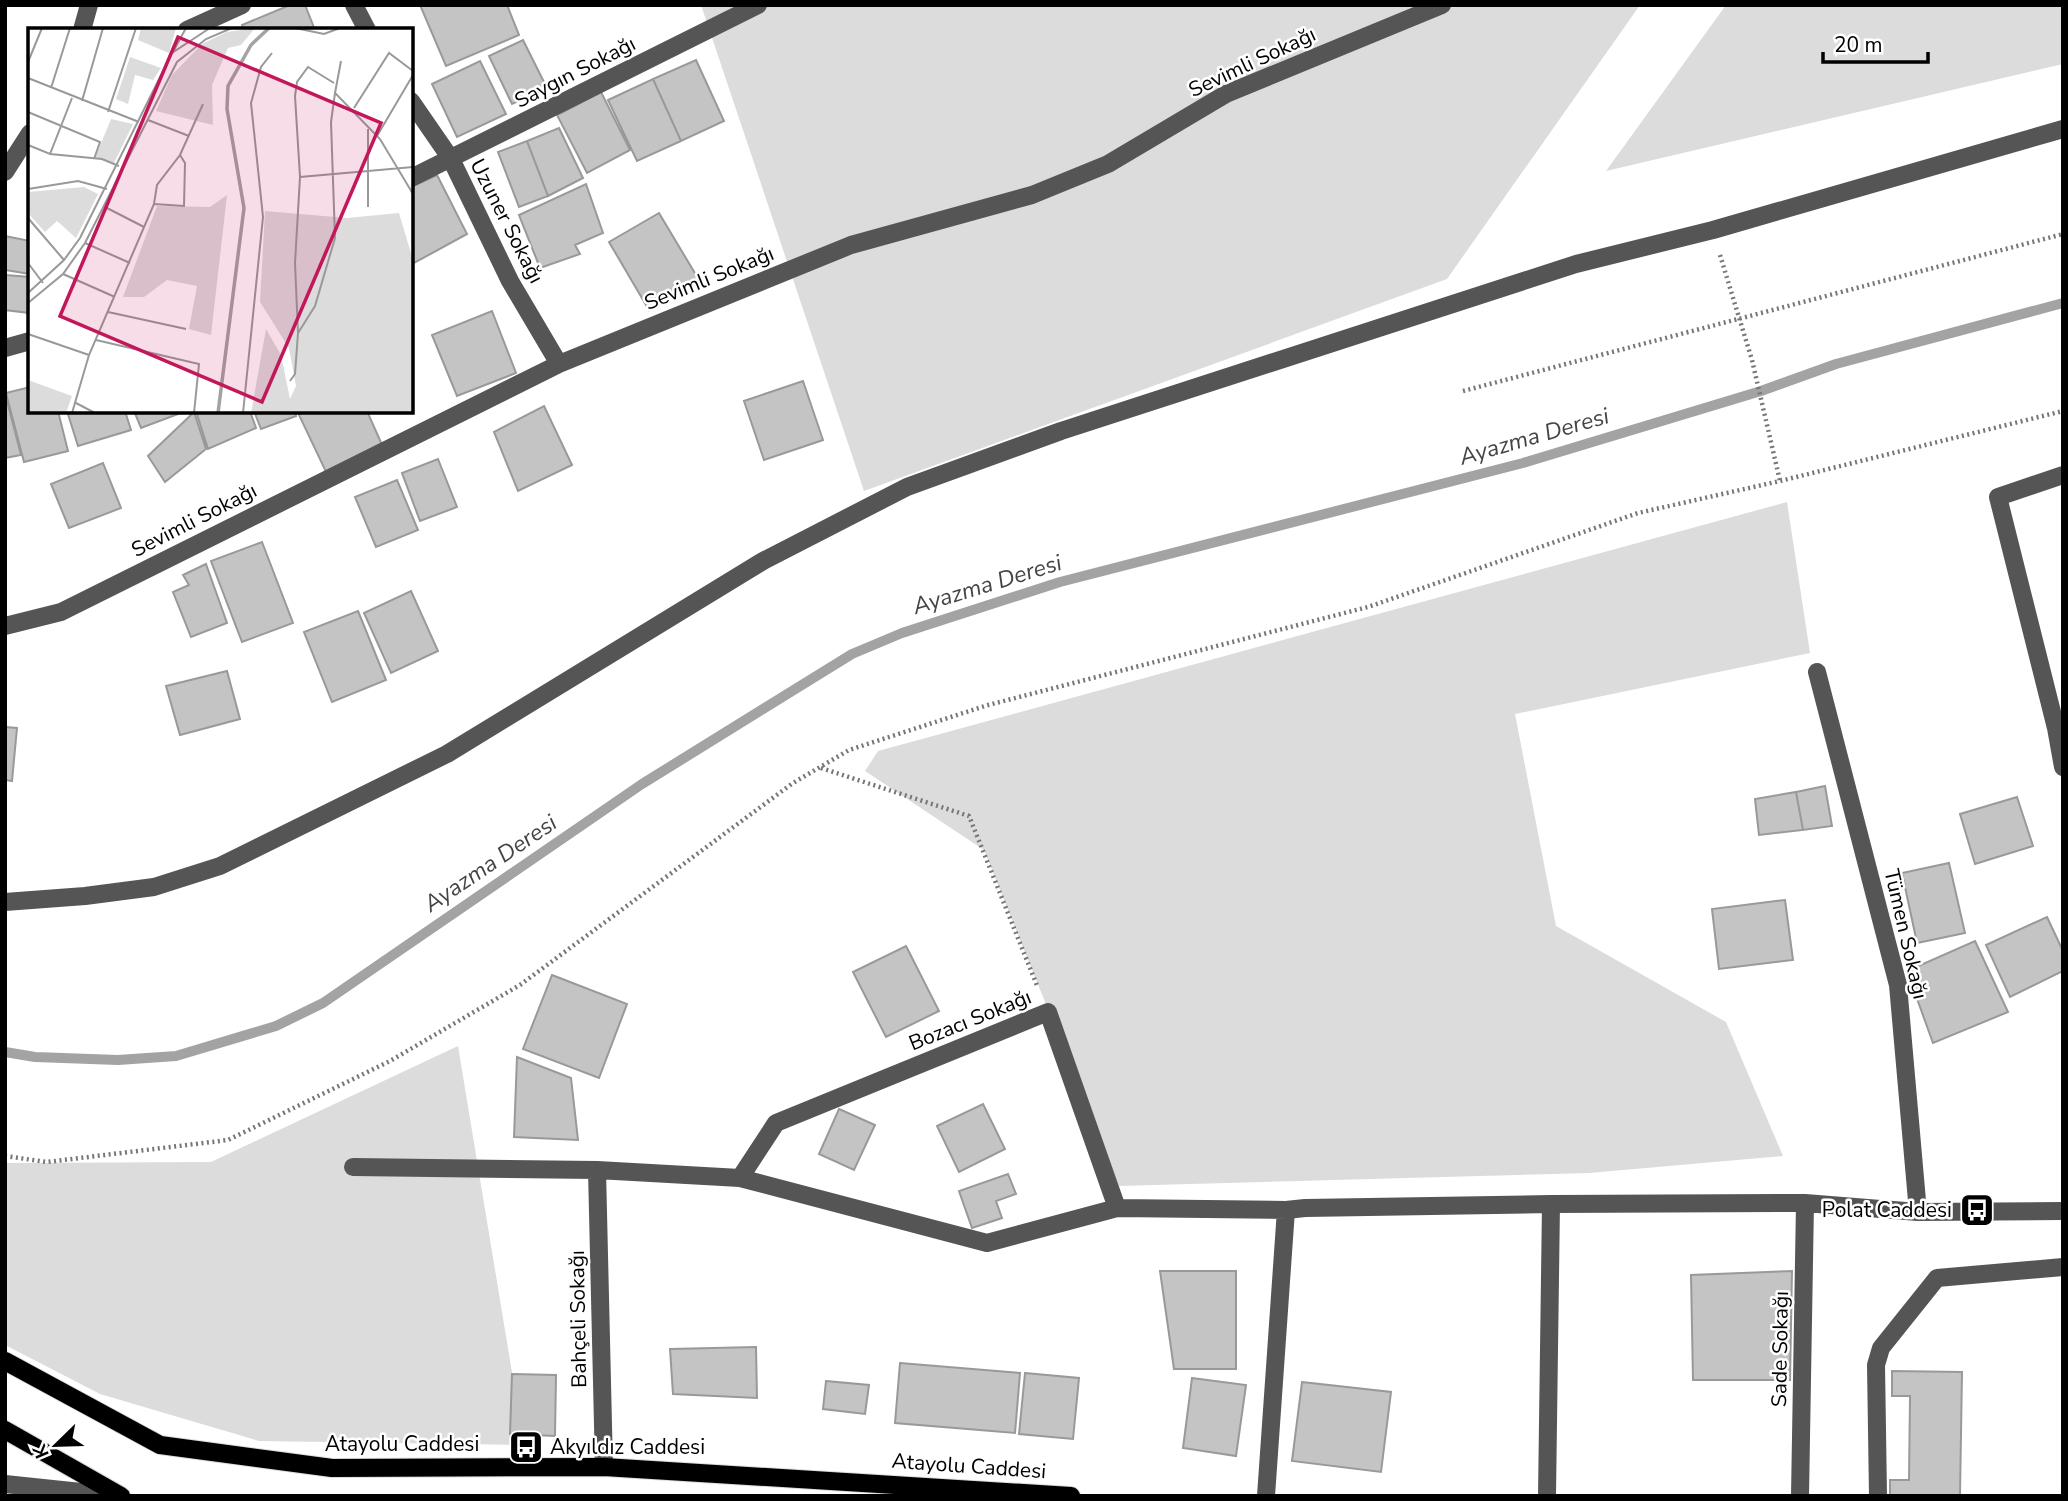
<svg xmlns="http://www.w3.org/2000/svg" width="2068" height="1501" viewBox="0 0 2068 1501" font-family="'Nunito Sans',sans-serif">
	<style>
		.green { fill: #dcdcdc }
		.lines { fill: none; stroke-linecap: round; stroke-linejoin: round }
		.stream { stroke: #a3a3a3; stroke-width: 10 }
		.building { fill: #c4c4c4; stroke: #999; stroke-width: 2 }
		.major-casing { stroke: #dbdbdb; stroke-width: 20 }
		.path { stroke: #777; stroke-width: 4.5; stroke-dasharray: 2 3.5; stroke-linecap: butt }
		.minor { stroke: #555; stroke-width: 18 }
		.major { stroke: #000; stroke-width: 18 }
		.labels { text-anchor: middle; stroke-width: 5; stroke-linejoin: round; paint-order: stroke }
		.street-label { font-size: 21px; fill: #000; stroke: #fff }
		.poi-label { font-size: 21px; fill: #000; stroke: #fff; text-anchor: end }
		.water-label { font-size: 23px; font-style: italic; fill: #444; stroke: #fff }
		.inset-river { fill: none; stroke: #a3a3a3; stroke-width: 3.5 }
		.inset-road { fill: none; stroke: #999; stroke-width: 2 }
		.view { fill: #c2185b; fill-opacity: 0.15; stroke: #c2185b; stroke-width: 3.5 }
		.inset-edge { fill: none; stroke: #000; stroke-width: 3.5 }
	</style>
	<rect width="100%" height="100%" fill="#fff"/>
	<path class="green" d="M701,5H1640L1447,279L864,491Z
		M1726,5H2063V64L1606,171Z
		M1787,502L1810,653L1515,714L1556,926L1726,1022L1783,1156L1589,1173L1119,1186L984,850L865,771L878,751Z
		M458,1046L524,1445L259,1441L100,1394L5,1345V1163L211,1162Z"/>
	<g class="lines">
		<path class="stream" d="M5,1052L35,1057L118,1060L176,1056L276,1026L323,1003L642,784L852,654L902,633L1060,582L1523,463L1761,391L1836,364L2063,303"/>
	</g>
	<path class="building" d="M290,5H305L315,30H244L242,25Z
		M420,5H507L519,35L446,66Z
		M523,40L547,88L512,104L489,56Z
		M696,60L724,121L681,141L653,79Z
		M480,61L506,114L457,137L432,84Z
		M653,79L681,141L637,161L608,100Z
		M601,92L630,150L587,173L557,115Z
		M559,128L583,178L548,196L527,141Z
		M527,141L548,196L519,207L498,152Z
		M437,175L467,234L414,263L411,258V187Z
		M586,184L603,233L575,245L580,254L540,268L519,215Z
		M659,213L699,280L649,310L609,242Z
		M5,236L30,241V274L5,270Z
		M5,275L30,277V313L5,310Z
		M492,311L516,373L457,396L432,335Z
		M803,381L823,440L764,460L744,401Z
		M30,387V411H58L68,451L24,462L6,393Z
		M5,393L21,455L5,458Z
		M544,406L572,465L518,491L494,432Z
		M67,411H125L131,430L78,446Z
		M134,411H186L141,428Z
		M196,411H250L256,428L208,449Z
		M254,411H295L296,416L261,429Z
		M306,411H367L383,447L327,474L299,415Z
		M194,412L206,449L165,482L148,456Z
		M438,459L457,507L420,521L402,473Z
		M103,463L121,508L69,528L51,484Z
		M397,480L418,530L376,547L355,497Z
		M262,542L293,623L242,642L211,561Z
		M206,564L227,623L191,637L173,592L189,585L183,575Z
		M411,591L438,651L391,673L364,613Z
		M358,611L386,680L332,702L304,632Z
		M227,671L240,719L180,735L166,686Z
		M5,727L17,728L12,781L5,780Z
		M1825,786L1832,826L1803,830L1796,792Z
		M1796,792L1803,830L1759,835L1755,799Z
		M2017,797L2033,846L1975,864L1960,814Z
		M1949,863L1965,933L1917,943L1902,873Z
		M1785,900L1793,960L1719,969L1712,909Z
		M2047,917L2063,951V971L2010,997L1986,945Z
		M1975,941L2008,1012L1933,1043L1907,971Z
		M906,946L939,1011L886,1037L853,972Z
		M552,975L627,1004L599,1078L523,1049Z
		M517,1057L571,1078L578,1140L514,1137Z
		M983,1104L1005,1149L959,1172L937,1126Z
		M839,1109L875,1125L854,1170L819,1154Z
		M1008,1174L1016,1194L996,1201L1002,1218L972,1228L959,1191Z
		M1160,1271H1236V1369H1174Z
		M1792,1271L1790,1380H1693L1691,1275Z
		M756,1347L757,1398L673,1394L670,1349Z
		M900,1363L1020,1373L1015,1433L895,1423Z
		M1892,1371L1962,1372L1960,1496H1890V1480H1909L1910,1396H1892Z
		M1025,1373L1079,1378L1073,1439L1019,1434Z
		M512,1374L556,1375L555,1436L510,1434Z
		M1192,1378L1246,1385L1236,1456L1183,1448Z
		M826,1381L869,1385L865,1414L823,1409Z
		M1302,1382L1391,1392L1381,1472L1292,1461Z"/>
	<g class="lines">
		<g class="major-casing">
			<path id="major" d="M5,1361L160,1445L332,1468L604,1467L1071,1496
				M5,1430L121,1496"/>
		</g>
		<path class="path" d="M1720,255L1752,360L1780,481
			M1463,391L2063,234
			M821,768L969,816L1038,988
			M5,1156L47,1162L228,1140L390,1061L520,985L793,783L849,750L988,705L1368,607L1638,513L1780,481L2063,411"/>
		<path class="minor" d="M354,5L367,30
			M82,30L89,5
			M187,30L242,5
			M411,101L451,159L510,281L559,364
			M5,172L30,133
			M411,178L758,5
			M5,348L30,341
			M2063,475L1998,497L2056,728L2063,767
			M5,626L61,612L559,364L851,245L1032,195L1108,164L1226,94L1442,5
			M1817,672L1898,985L1918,1212
			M5,902L85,896L154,887L220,866L447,754L763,561L907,487L1061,431L1576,264L1713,230L2063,129
			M353,1167L597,1170L740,1178L987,1243L1117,1208L1286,1210L1305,1208L1551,1204L1805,1203L1918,1212L2063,1211
			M597,1170L604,1467
			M740,1178L776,1123L1048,1012L1117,1208
			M5,1484L119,1496
			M1266,1496L1286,1210
			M1547,1496L1551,1204
			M1800,1496L1805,1203
			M1878,1496L1876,1365L1881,1348L1937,1278L2063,1267"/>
		<use href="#major" class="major"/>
	</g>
	<defs>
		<g id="bus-square" transform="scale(1.75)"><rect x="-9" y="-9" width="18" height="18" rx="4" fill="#000" stroke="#fff"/><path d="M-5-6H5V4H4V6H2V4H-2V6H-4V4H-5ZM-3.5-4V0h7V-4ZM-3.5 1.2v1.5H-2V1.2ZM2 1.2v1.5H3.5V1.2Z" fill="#fff"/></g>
	</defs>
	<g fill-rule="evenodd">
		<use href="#bus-square" x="1977" y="1210"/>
		<use href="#bus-square" x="526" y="1447"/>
	</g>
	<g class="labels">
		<g class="street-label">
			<text transform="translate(1252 62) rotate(-25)" y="7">Sevimli Sokağı</text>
			<text transform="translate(575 72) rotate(-27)" y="7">Saygın Sokağı</text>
			<text transform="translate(507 221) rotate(63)" y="7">Uzuner Sokağı</text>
			<text transform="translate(709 278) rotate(-22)" y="7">Sevimli Sokağı</text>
			<text transform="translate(194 520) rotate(-27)" y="7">Sevimli Sokağı</text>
			<text transform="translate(1906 934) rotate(77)" y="7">Tümen Sokağı</text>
			<text transform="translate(970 1020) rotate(-22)" y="7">Bozacı Sokağı</text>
			<text transform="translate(578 1319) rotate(-91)" y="7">Bahçeli Sokağı</text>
			<text transform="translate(1780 1349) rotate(-89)" y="7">Sade Sokağı</text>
			<text x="402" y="1451">Atayolu Caddesi</text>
			<text transform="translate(969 1466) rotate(4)" y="7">Atayolu Caddesi</text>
		</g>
		<g class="poi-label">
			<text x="1952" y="1217">Polat Caddesi</text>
			<text x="550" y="1454" text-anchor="start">Akyıldız Caddesi</text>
		</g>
		<g class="water-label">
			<text transform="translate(1534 436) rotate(-16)" y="8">Ayazma Deresi</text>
			<text transform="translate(987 584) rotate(-17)" y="8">Ayazma Deresi</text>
			<text transform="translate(490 863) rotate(-34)" y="8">Ayazma Deresi</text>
		</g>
	</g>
	<g transform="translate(28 28)">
		<rect width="385" height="385" fill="#fff"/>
		<path d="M113,0H148L141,25L110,12ZM227,0L213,17L200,20L184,57L185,97L128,83L144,47L174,16L199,4ZM102,29L133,40L125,52L107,47L100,76L88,71ZM83,91L105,96L86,135L67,130ZM56,159L70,166L48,210L29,193L17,204L0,185V164ZM199,167L183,307L161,301L169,258L139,252L116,269H95L129,178L182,179ZM237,183L319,190L371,185L385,232V385H223L238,301L253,327L262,371L268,358L261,320L232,274ZM0,352L44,368L38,385H0Z" fill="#dcdcdc"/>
		<path class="inset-river" d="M190,385L216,180L199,81L200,58L223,17L241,0"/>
		<path class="inset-road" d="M267,0L296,6L312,0M146,22L158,0M313,33L307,65L352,111L385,166M0,34L14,0M0,50L111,94M23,60L42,0M54,73L75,0M326,80L361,25L385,43M0,84L72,114L66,131M80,84L108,0M120,92L161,108M349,108L385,47M0,117L22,126L44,70M22,126L74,131L91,138M272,149L385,139M0,161L50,153L79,161M126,176L156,178L157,135L152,127M77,179L116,199M340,179V101M0,190L36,232M57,215L102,235M0,235L15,255M35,246L87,269M0,265L36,232L52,210L144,25L182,0M0,275L35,246L57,215L149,34L178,11L204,0M80,284L158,301M270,305L267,235L272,149L267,68L269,54L280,39L306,55M0,306L61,327M68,312L171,336L166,385M262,353L267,346L270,305L287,278L307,210L303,94L307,65M48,375L67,385M44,385L61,327L126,176L129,157L152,127L175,76M215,385L235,189L223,75L233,39L244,25"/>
		<path class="view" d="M150,9L353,95L234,374L32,288Z"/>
		<rect width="385" height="385" class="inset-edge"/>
	</g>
	<rect width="2068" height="1501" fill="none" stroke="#000000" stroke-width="14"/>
	<g transform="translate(56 1445) rotate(247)" stroke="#ffffff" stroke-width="5" paint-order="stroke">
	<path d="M0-5L12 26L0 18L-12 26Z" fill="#000000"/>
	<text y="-10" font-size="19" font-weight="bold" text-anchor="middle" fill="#000000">K</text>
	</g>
	<path d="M1823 52v10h105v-10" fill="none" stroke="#000000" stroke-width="3.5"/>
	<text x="1834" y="52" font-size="21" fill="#000000" stroke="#ffffff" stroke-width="5" paint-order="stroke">20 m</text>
</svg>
